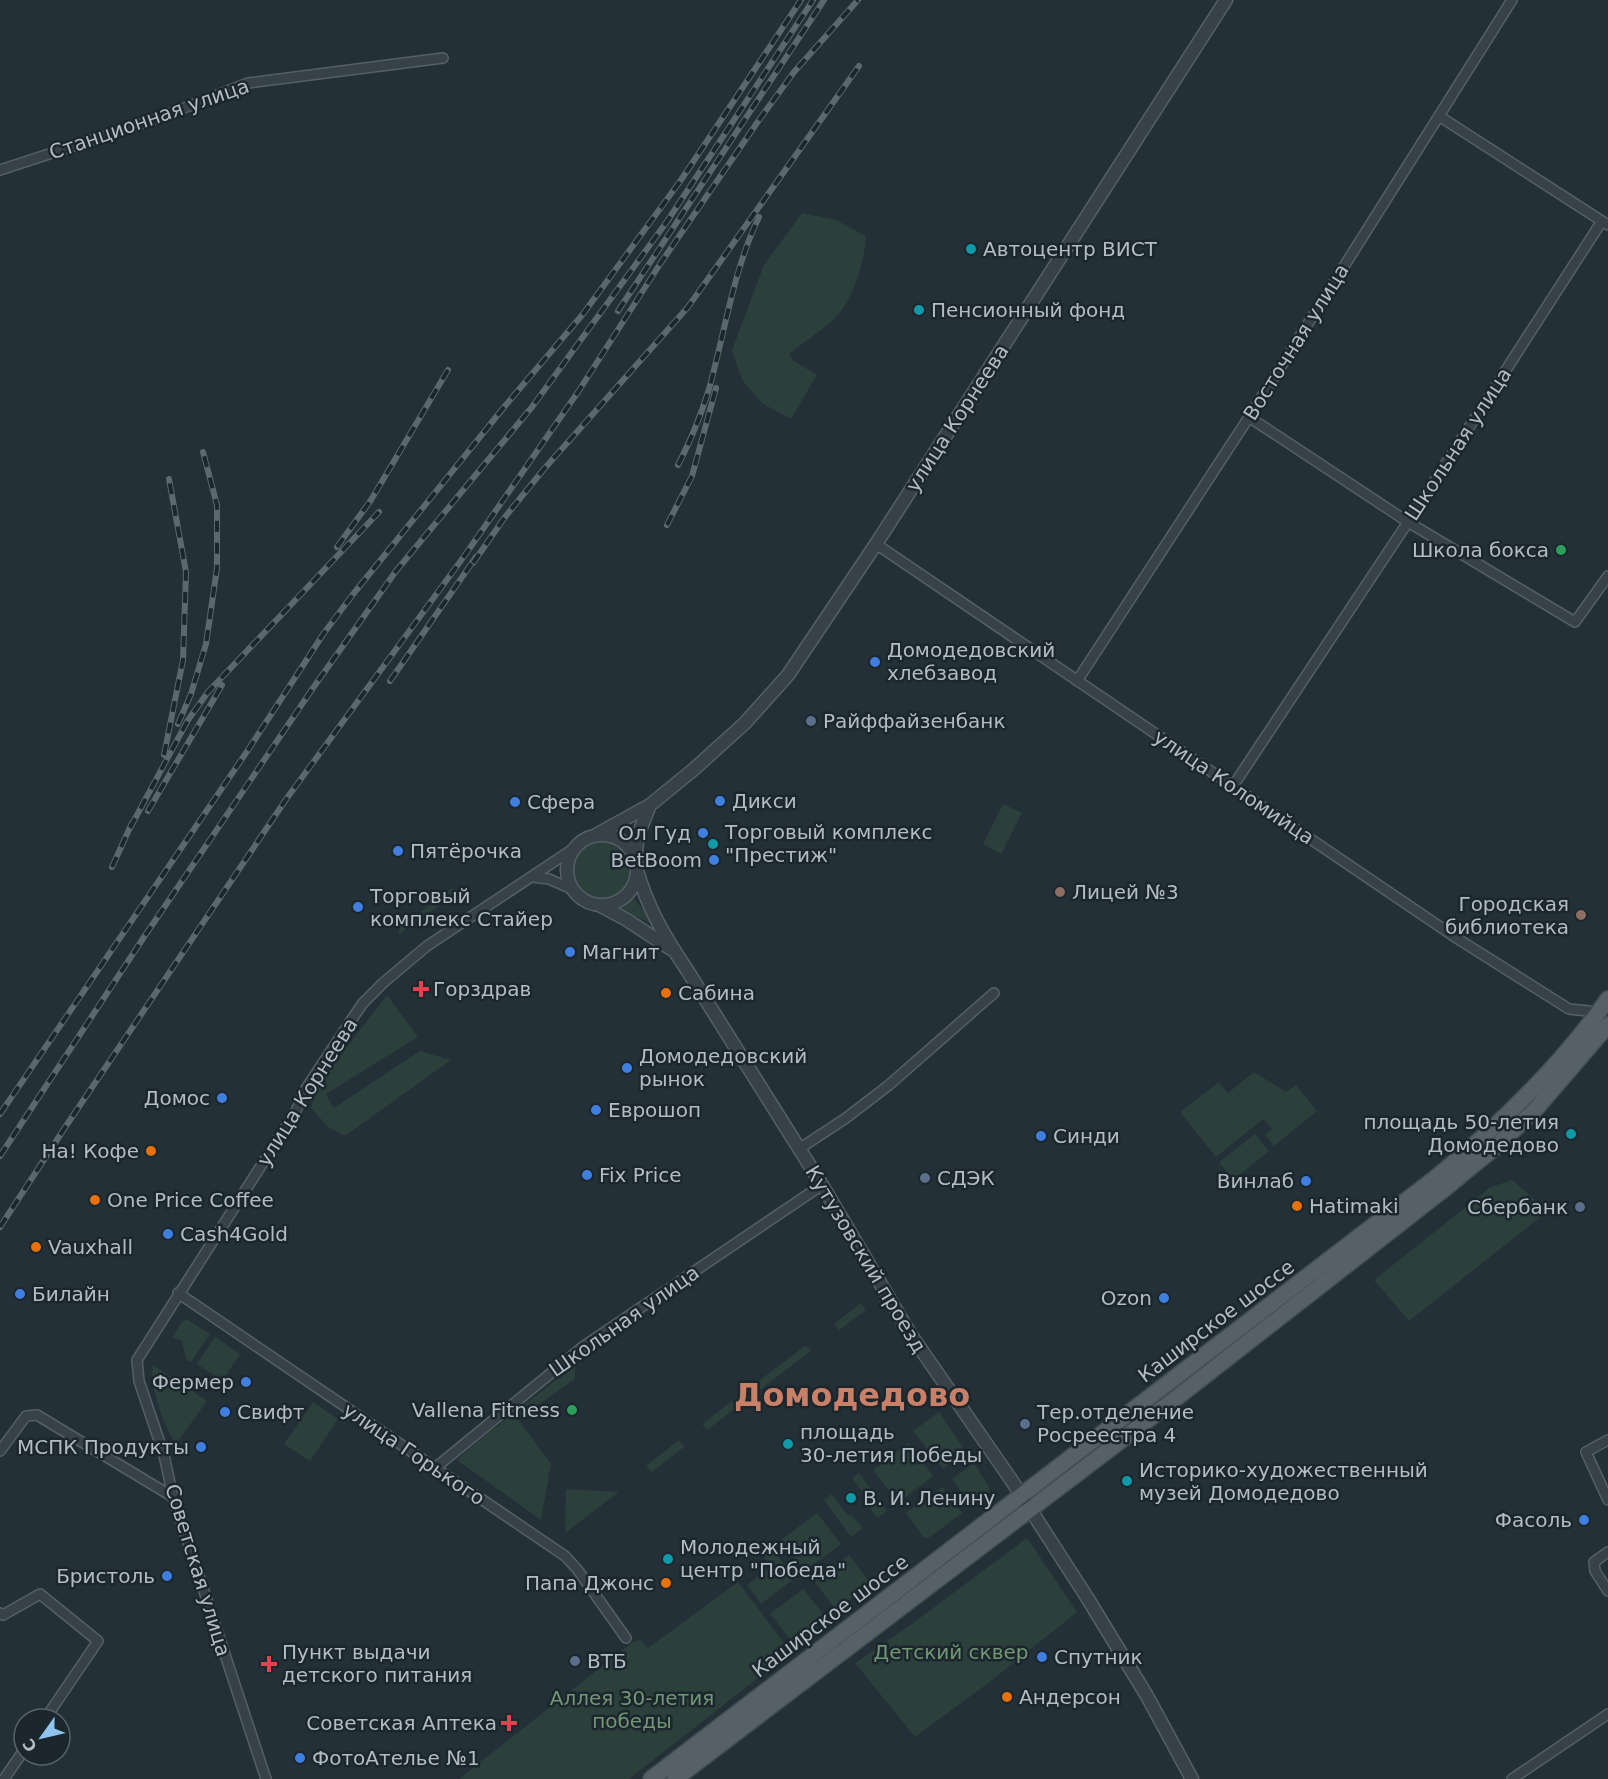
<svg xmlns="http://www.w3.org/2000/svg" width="1608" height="1779" viewBox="0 0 1608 1779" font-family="'DejaVu Sans',sans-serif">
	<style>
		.green { fill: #2b3f3b }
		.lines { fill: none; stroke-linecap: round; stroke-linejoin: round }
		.minor-casing { stroke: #555f66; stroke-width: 12 }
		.tertiary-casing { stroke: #555f66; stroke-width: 15 }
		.primary-casing { stroke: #434d54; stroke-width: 18 }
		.minor { stroke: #374148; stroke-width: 9 }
		.tertiary { stroke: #374148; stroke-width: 12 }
		.primary { stroke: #556068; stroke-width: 15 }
		.rail-casing { stroke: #5b6870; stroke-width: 6 }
		.rail { stroke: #1c262d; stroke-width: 4; stroke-dasharray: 11; stroke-linecap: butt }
		.culture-dot { fill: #0f9aa8; stroke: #1c262d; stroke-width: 2 }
		.leisure-dot { fill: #2e9e5b; stroke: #1c262d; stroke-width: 2 }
		.shop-dot { fill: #3f7fe0; stroke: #1c262d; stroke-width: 2 }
		.service-dot { fill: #5c6f8a; stroke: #1c262d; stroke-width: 2 }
		.education-dot { fill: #8d6e63; stroke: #1c262d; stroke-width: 2 }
		.health-dot { fill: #e0444e; stroke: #1c262d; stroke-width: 2 }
		.food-dot { fill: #e8710a; stroke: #1c262d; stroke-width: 2 }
		.labels { text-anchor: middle; stroke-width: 5; stroke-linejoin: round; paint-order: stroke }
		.street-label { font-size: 20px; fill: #b2bcc4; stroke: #1c262d }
		.poi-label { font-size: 20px; fill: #b2bcc4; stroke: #1c262d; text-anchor: start }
		.park-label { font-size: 20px; fill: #729774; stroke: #1c262d }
		.town-label { font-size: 32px; font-weight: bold; fill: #c98068; stroke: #1c262d }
	</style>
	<rect width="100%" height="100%" fill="#243037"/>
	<path class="green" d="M802,213L836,220L866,236C864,265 853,302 831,322C818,333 803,343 789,354L794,361L817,375L791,419L763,404L742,380L732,350L764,265Z
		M1003,804L1022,813L1001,854L983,844Z
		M574 870a28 28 0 1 1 56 0a28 28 0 1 1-56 0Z
		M451,889H455L458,892L398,935L400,927Z
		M633,896L653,925L620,908L628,903Z
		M387,995L418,1037L326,1094L334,1108L420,1051L451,1060L345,1136L328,1127L311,1108L315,1088Z
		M1254,1072L1286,1092L1296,1085L1317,1111L1274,1146L1265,1135L1272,1129L1263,1119L1216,1157L1180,1112L1219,1082L1228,1093Z
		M1255,1134L1269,1151L1233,1180L1219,1162Z
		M1512,1180L1548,1211L1409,1321L1374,1280L1491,1187Z
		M861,1303L866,1310L839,1330L834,1324Z
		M187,1319L210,1334L191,1362L187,1360L181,1340L172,1338L182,1322Z
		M215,1337L240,1354L222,1381L197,1364Z
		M806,1345L811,1351L707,1430L702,1424Z
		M153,1365L207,1401L176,1444C164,1427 149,1386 153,1365Z
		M575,1365V1379L518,1419L551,1464L541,1520L457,1460L477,1442Z
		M313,1402L338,1419L310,1461L284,1444Z
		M939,1412L966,1452L943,1469L913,1431Z
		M679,1440L684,1447L652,1472L646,1466Z
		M908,1443L933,1476L898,1503L873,1470Z
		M974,1463L989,1487V1492L971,1506L952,1479Z
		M859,1473L887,1511L877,1518L866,1503L869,1501L852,1478Z
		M942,1487L962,1513L930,1537L924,1538L906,1513Z
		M566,1489L619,1492L565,1533Z
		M832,1494L848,1516L851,1514L863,1528L851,1537L824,1500Z
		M817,1513L841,1544L805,1571L781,1540Z
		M1027,1538L1077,1612L987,1684L915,1737L855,1663L909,1626Z
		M767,1542L795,1578L761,1604L747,1585L771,1567L758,1549Z
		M849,1555L868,1580V1585L836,1610L814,1581Z
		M738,1582L791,1652L629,1779H459L634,1641L641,1640L648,1648Z
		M803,1589L826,1617L793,1643L770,1614Z"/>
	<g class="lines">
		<g class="minor-casing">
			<path id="minor" d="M1439,116L1608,225
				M0,170L153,120L248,83L443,58
				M1249,417L1408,522L1575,622L1608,576
				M876,544L1458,939L1569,1009L1598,1012
				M1077,681L1249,417L1512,0
				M1233,786L1408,522L1602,221
				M533,877L549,879L574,890
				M799,1149L846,1118L889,1085L994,993
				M178,1293L565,1556L577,1569L626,1638
				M1608,1440L1586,1452L1608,1500
				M0,1451L26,1416L37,1415L173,1497
				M435,1468L584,1346L822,1185
				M1608,1552L1594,1562L1595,1571L1608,1591
				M0,1613L3,1615L40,1594L98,1641L45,1719
				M4,1779L24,1750
				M266,1779L173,1497L164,1455L139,1381L137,1360L296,1111L305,1090L350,1022L363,1003L383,983L427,946L576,847
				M1512,1779L1608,1714"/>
		</g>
		<g class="tertiary-casing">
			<path id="tertiary" d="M567 870a35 35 0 1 1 70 0a35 35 0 1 1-70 0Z
				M594,836L650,805L693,770L745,723L788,675L876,544L1226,0
				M635,858L638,835L650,805
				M637,870C647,907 666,939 687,970L822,1185L911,1335L1012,1481L1088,1599L1147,1696L1192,1779
				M599,905L627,920L671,949"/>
		</g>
		<g class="primary-casing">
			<path id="primary" d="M651,1779L1433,1180C1499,1126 1559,1068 1608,999
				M675,1779L1157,1413L1443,1190L1493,1149L1533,1112L1608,1025"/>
		</g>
		<use href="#minor" class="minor"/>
		<use href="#tertiary" class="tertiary"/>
		<use href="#primary" class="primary"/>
		<g class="rail-casing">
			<path id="rail" d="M618,311L824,0
				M678,465C691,440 701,415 709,389C725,332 733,271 759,217
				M667,525L692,476L716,388
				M337,547L371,500L448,370
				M473,563L505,517L544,469L688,307L859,66
				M390,681L476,557
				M178,724L191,694L206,644L217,568V505L203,452
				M164,755L183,660L186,572L169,479
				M148,811L222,685
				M130,828L188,720L208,692L379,512
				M112,867L132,823
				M0,1114L248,750L324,633L354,593L505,406L583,314L681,180L801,0
				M0,1156L144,937L313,688L396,571L532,407L668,220L813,0
				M0,1227L66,1126L287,798L465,555L578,392L660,264L759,120L794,72L858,0"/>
		</g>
		<use href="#rail" class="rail"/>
	</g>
	<g class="culture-dot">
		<circle cx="971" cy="249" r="6"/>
		<circle cx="919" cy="310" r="6"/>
		<circle cx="713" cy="844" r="6"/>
		<circle cx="1571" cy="1134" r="6"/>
		<circle cx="788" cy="1444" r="6"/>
		<circle cx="1127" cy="1481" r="6"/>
		<circle cx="851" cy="1498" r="6"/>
		<circle cx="668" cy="1559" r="6"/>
	</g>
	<g class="leisure-dot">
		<circle cx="1561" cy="550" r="6"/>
		<circle cx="572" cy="1410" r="6"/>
	</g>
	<g class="shop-dot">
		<circle cx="875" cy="662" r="6"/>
		<circle cx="720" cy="801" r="6"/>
		<circle cx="515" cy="802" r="6"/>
		<circle cx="703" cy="833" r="6"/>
		<circle cx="398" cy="851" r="6"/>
		<circle cx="714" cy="860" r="6"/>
		<circle cx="358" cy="907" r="6"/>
		<circle cx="570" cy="952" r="6"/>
		<circle cx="627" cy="1068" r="6"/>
		<circle cx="222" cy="1098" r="6"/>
		<circle cx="596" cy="1110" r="6"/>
		<circle cx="1041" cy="1136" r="6"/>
		<circle cx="587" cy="1175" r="6"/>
		<circle cx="1306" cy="1181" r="6"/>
		<circle cx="168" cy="1234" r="6"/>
		<circle cx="20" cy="1294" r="6"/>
		<circle cx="1164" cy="1298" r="6"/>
		<circle cx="246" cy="1382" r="6"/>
		<circle cx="225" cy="1412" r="6"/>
		<circle cx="201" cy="1447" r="6"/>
		<circle cx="1584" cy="1520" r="6"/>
		<circle cx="167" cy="1576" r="6"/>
		<circle cx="1042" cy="1657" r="6"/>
		<circle cx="300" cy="1758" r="6"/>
	</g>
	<g class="service-dot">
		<circle cx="811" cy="721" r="6"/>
		<circle cx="925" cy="1178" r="6"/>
		<circle cx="1580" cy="1207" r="6"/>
		<circle cx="1025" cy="1424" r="6"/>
		<circle cx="575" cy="1661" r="6"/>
	</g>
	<g class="education-dot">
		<circle cx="1060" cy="892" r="6"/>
		<circle cx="1581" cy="915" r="6"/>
	</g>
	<g class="health-dot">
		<path d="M418 980h6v6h6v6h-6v6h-6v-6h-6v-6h6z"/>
		<path d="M266 1655h6v6h6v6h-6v6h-6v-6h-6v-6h6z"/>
		<path d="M506 1714h6v6h6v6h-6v6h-6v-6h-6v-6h6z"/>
	</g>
	<g class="food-dot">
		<circle cx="666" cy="993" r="6"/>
		<circle cx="151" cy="1151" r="6"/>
		<circle cx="95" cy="1200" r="6"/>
		<circle cx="1297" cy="1206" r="6"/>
		<circle cx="36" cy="1247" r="6"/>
		<circle cx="666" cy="1583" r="6"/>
		<circle cx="1007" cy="1697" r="6"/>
	</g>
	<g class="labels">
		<g class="street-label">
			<text transform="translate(149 119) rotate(-19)" y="7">Станционная улица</text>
			<text transform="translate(1296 342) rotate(-58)" y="7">Восточная улица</text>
			<text transform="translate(957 418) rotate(-57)" y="7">улица Корнеева</text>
			<text transform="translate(1458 444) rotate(-57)" y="7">Школьная улица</text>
			<text transform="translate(1234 787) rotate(34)" y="7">улица Коломийца</text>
			<text transform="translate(307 1092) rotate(-58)" y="7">улица Корнеева</text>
			<text transform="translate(866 1259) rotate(59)" y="7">Кутузовский проезд</text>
			<text transform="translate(624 1321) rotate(-35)" y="7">Школьная улица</text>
			<text transform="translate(1216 1321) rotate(-37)" y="7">Каширское шоссе</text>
			<text transform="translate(414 1454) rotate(34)" y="7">улица Горького</text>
			<text transform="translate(198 1570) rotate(73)" y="7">Советская улица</text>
			<text transform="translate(830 1616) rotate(-37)" y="7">Каширское шоссе</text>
		</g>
		<g class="poi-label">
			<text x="983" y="256">Автоцентр ВИСТ</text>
			<text x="931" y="317">Пенсионный фонд</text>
			<text x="1549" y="557" text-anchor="end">Школа бокса</text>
			<text x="887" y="657">Домодедовский<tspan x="887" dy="23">хлебзавод</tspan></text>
			<text x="823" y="728">Райффайзенбанк</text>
			<text x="732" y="808">Дикси</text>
			<text x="527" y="809">Сфера</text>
			<text x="725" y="839">Торговый комплекс<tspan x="725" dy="23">"Престиж"</tspan></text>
			<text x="691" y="840" text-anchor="end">Ол Гуд</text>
			<text x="410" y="858">Пятёрочка</text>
			<text x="702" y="867" text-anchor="end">BetBoom</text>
			<text x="1072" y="899">Лицей №3</text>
			<text x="370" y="903">Торговый<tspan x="370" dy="23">комплекс Стайер</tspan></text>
			<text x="1569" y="911" text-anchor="end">Городская<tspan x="1569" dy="23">библиотека</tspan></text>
			<text x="582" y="959">Магнит</text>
			<text x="433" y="996">Горздрав</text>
			<text x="678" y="1000">Сабина</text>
			<text x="639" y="1063">Домодедовский<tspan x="639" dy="23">рынок</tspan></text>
			<text x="210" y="1105" text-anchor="end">Домос</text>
			<text x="608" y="1117">Еврошоп</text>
			<text x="1559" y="1129" text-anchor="end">площадь 50-летия<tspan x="1559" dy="23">Домодедово</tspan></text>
			<text x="1053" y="1143">Синди</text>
			<text x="139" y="1158" text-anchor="end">На! Кофе</text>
			<text x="599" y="1182">Fix Price</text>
			<text x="937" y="1185">СДЭК</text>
			<text x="1294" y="1188" text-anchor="end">Винлаб</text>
			<text x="107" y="1207">One Price Coffee</text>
			<text x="1309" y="1213">Hatimaki</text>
			<text x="1568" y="1214" text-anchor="end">Сбербанк</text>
			<text x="180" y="1241">Cash4Gold</text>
			<text x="48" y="1254">Vauxhall</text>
			<text x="32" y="1301">Билайн</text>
			<text x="1152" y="1305" text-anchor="end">Ozon</text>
			<text x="234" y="1389" text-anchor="end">Фермер</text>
			<text x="560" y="1417" text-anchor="end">Vallena Fitness</text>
			<text x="237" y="1419">Свифт</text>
			<text x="1037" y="1419">Тер.отделение<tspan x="1037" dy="23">Росреестра 4</tspan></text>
			<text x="800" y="1439">площадь<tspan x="800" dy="23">30-летия Победы</tspan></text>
			<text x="189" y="1454" text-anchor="end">МСПК Продукты</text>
			<text x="1139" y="1477">Историко-художественный<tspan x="1139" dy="23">музей Домодедово</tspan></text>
			<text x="863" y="1505">В. И. Ленину</text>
			<text x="1572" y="1527" text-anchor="end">Фасоль</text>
			<text x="680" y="1554">Молодежный<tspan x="680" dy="23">центр "Победа"</tspan></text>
			<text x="155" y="1583" text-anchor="end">Бристоль</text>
			<text x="654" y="1590" text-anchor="end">Папа Джонс</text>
			<text x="282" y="1659">Пункт выдачи<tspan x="282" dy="23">детского питания</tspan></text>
			<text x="1054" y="1664">Спутник</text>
			<text x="587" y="1668">ВТБ</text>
			<text x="1019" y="1704">Андерсон</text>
			<text x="497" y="1730" text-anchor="end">Советская Аптека</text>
			<text x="312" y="1765">ФотоАтелье №1</text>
		</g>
		<g class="park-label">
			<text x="951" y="1659">Детский сквер</text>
			<text x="632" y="1705">Аллея 30-летия<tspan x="632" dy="23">победы</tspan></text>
		</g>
		<g class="town-label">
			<text x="852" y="1406">Домодедово</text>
		</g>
	</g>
	<g transform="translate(42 1737) rotate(236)"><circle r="28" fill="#1c262d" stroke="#586269" stroke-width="1.5"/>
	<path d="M0-4.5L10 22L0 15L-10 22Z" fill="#8ec4ed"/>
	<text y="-9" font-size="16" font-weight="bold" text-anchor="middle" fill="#b2bcc4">С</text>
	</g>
</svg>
